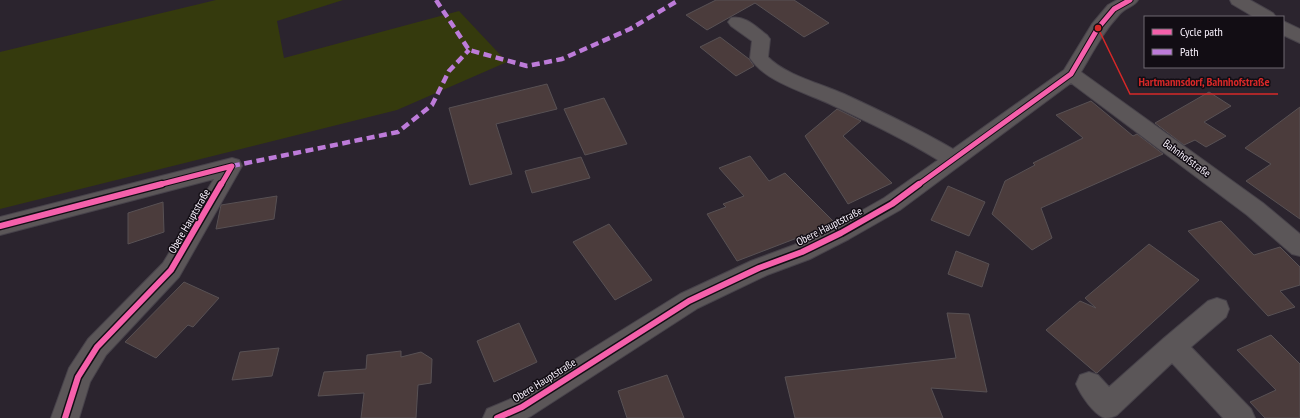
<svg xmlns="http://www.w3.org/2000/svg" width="1300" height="418" viewBox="0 0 1300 418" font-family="'PT Sans Narrow',sans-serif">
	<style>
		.green { fill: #353a0d }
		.building { fill: #4b3c3c; stroke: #585154 }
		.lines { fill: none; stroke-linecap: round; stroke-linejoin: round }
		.minor-casing { stroke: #47424a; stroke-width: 2 }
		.minor { fill: #5b5658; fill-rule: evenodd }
		.quiet { stroke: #bd7bd9; stroke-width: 4.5; stroke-dasharray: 8 4.5; stroke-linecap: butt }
		.cycleway-far1-casing { stroke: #120d14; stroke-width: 7 }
		.cycleway-casing { stroke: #120d14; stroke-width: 9 }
		.cycleway-far1 { stroke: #f560ab; stroke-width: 5 }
		.cycleway { stroke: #f560ab; stroke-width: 6 }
		.labels { text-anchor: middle; stroke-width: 3; stroke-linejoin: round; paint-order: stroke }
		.street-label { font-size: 11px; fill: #f9f2fd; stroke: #120d14 }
		.leader { fill: none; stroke: #d62828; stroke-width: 1.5 }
		.callout-dot { fill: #d62828; stroke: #120d14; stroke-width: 1.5 }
		.callout-label { font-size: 12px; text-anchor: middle; font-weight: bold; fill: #d62828; stroke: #120d14; stroke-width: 3; stroke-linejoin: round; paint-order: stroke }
	</style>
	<rect width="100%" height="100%" fill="#2b242e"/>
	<path class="green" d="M216,0H343L277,21L284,58L459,11L507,62L397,110L0,209V52Z"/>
	<path class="building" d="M716,0H794L829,23L804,37L755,3L707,30L686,15Z
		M720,37L749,59L754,66L736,76L700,47Z
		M547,84L557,109L496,124L512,174L470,185L449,108Z
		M1209,92L1231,106L1204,122L1226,136L1206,147L1195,140L1184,145L1155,123Z
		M604,98L627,144L585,155L564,109Z
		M1091,101L1133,136L1137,134L1163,154L1041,208L1052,238L1032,250L992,214L1005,181L1035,165L1033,163L1083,138L1056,115Z
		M1300,107V219L1246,181L1271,164L1245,148Z
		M837,109L861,121L843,136L892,183L848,204L805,136Z
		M750,156L769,181L785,173L833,221L818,230L737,261L707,214L726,207L723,204L744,196L719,168Z
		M581,157L590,178L532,193L525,171Z
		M948,186L985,202L969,236L931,220Z
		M277,196L274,219L216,229L221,205Z
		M163,202L164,232L128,244V213Z
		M1221,221L1254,255L1280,247L1300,267V285L1280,291L1295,307L1268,316L1188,231Z
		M609,224L652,280L615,300L573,242Z
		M1149,244L1199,280L1097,373H1096L1046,330L1080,301L1096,308L1085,298Z
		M956,251L989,264L982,287L948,274Z
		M184,282L219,298L193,327L188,325L156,358L125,342Z
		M947,313L969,314L987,392L931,388L943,418H795L785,377L956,358Z
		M519,323L537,362L494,382L477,341Z
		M1271,335L1300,364V418H1265L1250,402L1276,390L1237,350Z
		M279,348L272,376L232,380L240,352Z
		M401,351V357L421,352L432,359L431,383L418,385L416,418H361L364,393L318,396L324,372L366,369L367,355Z
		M667,375L684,418H627L618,391Z"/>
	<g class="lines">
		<g class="minor-casing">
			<path id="minor" d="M1117,0H1138C1134,7 1124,8 1119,15C1103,32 1093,52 1081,72L1263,203L1300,234V256L1292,254L1247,215L1071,83L900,210L849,239L810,259L767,275L698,308L531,416L527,418H483L487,409L513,398L680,294L751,261L794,245L833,227L884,198L938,160C904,139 870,123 834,106C808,93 766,83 750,58L752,41L731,26L728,22L731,18C745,15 756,27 767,35L770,39L768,57C785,75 822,84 844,94C881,111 918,129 953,149L1064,70L1092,24L1108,5Z
				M1230,0H1250L1273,13L1276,17H1254L1232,4Z
				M1283,21L1300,29V43L1283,35Z
				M232,158L239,160L242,166L179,277L106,355L90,382L79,418H51L69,368L88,339L163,263L214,179L0,235V217Z
				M1217,298L1226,301L1229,309L1226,317L1191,347L1251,409L1255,418H1223L1172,363L1117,415C1113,417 1110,418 1105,418C1094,415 1080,394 1076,384L1080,375L1089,372L1098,375L1109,387L1164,338L1208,301Z"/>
		</g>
		<use href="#minor" class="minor"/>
		<path class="quiet" d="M436,0L469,50L527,66L562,59L630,29L679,0
			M232,166L398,132L432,105L449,71L469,50"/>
		<g class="cycleway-far1-casing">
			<path id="cycleway-far1" d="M158,185L232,166L221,185
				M918,185L1071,74L1098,28L1114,9L1130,0"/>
		</g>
		<g class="cycleway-casing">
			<path id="cycleway" d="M0,226L162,184
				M65,418L78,377L97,347L171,270L221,184
				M497,418L522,407L689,301L759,268L802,252L841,233L892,204L919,184"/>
		</g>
		<use href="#cycleway-far1" class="cycleway-far1"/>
		<use href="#cycleway" class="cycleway"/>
	</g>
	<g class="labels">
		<g class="street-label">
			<text transform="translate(1187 158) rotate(36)" y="4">Bahnhofstraße</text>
			<text transform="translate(189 221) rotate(-60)" y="4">Obere Hauptstraße</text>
			<text transform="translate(829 226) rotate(-27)" y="4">Obere Hauptstraße</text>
			<text transform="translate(544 380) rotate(-32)" y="4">Obere Hauptstraße</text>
		</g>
	</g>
	<path class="leader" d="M1098 28L1130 94H1278"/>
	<circle class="callout-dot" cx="1098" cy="28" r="4"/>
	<g class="callout-label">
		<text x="1204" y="86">Hartmannsdorf, Bahnhofstraße</text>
	</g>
	<rect x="1144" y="16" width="140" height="52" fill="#120d14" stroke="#6e6971"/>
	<rect x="1152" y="29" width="20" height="6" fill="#f560ab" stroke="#6e6971"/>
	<text x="1180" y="36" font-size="12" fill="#f9f2fd">Cycle path</text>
	<rect x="1152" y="49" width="20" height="6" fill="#bd7bd9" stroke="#6e6971"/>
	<text x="1180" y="56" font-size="12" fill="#f9f2fd">Path</text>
</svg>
